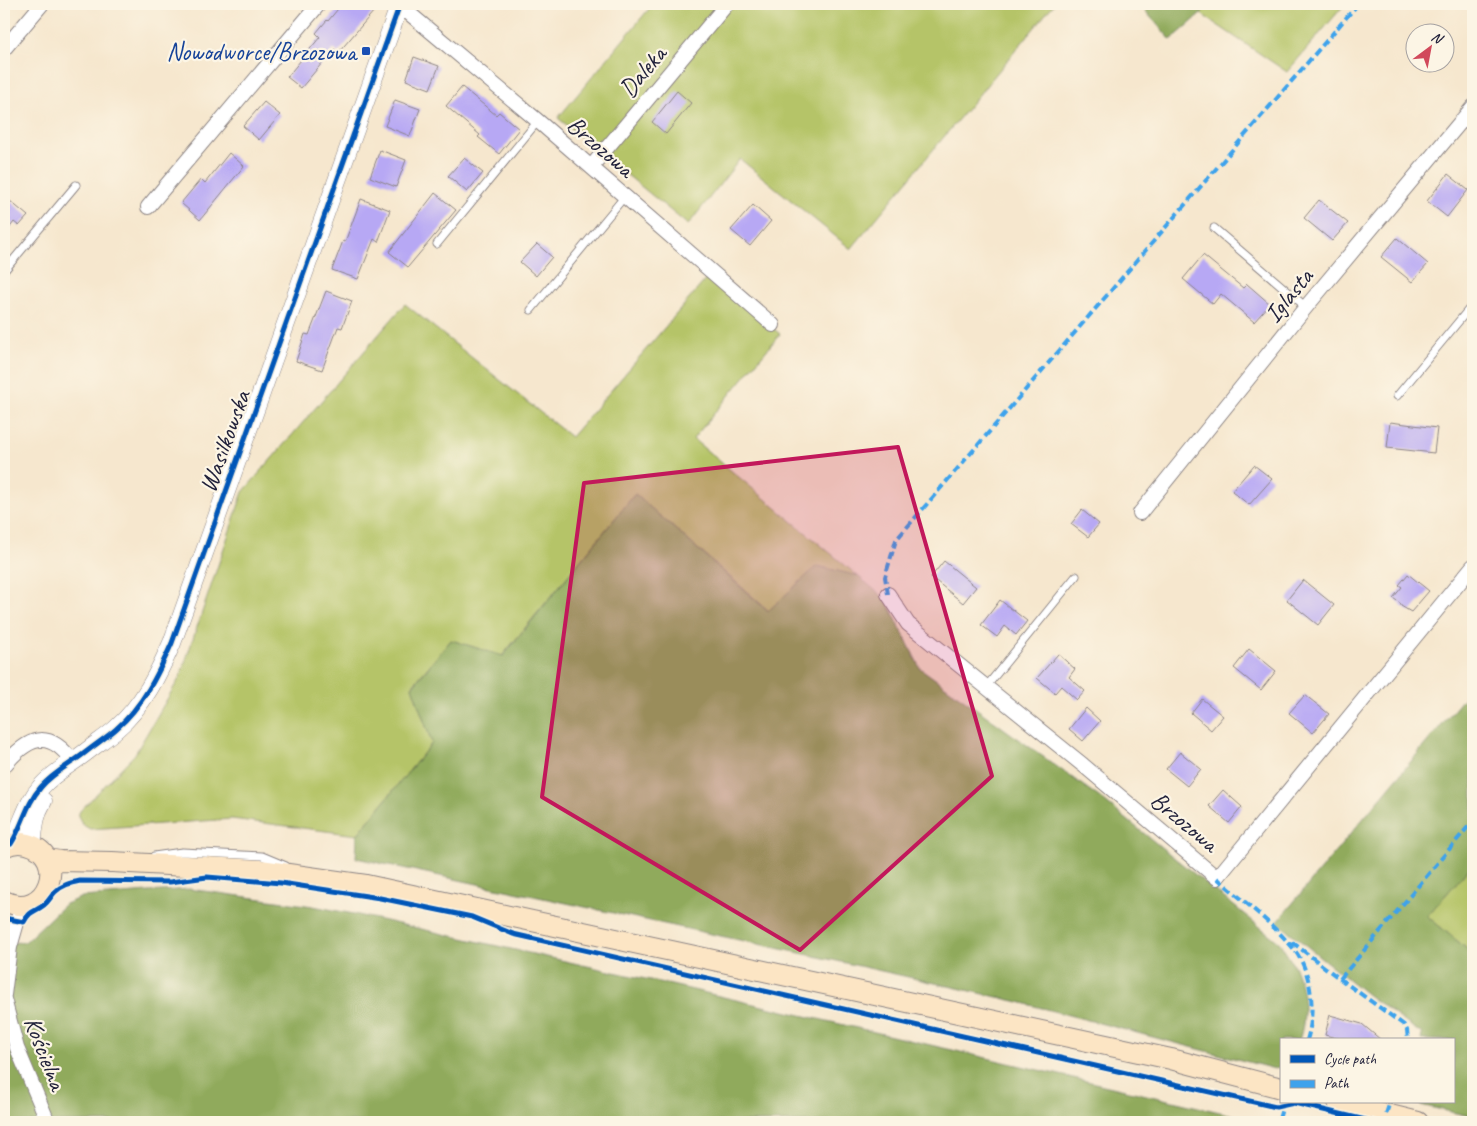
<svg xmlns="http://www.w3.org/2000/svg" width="1477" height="1126" viewBox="0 0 1477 1126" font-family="Caveat,sans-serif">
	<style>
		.green { fill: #b5c467; stroke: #6c7351 }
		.forest { fill: #90aa5c; stroke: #59664c }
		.building { fill: #b7a8f4 }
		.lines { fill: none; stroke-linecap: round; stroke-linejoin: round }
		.service-casing { stroke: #8c8484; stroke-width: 9 }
		.minor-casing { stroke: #8c8484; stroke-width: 16 }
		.tertiary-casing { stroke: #8c8484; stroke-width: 19 }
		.secondary-casing { stroke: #8c8484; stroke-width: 22 }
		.service { stroke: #fff; stroke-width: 7 }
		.minor { stroke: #fff; stroke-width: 14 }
		.tertiary { stroke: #fff; stroke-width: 18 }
		.secondary { stroke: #fce5c4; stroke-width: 20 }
		.quiet { stroke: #3ea2ec; stroke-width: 4; stroke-dasharray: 8 4; stroke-linecap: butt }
		.cycleway-casing { stroke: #fcf5e5; stroke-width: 8 }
		.cycleway { stroke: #0057b8; stroke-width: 5 }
		.marked { fill: #c2185b; fill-opacity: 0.2; stroke: #c2185b; stroke-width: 4; stroke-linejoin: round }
		.transit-dot { fill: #1a4fb4; stroke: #fcf5e5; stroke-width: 2 }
		.labels { text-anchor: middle; stroke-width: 4.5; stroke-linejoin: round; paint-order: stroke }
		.transit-label { font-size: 25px; fill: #164399; stroke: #fcf5e5; text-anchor: end }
		.street-label { font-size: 25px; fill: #22223b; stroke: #fcf5e5 }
	</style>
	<rect width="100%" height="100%" fill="#fcf5e5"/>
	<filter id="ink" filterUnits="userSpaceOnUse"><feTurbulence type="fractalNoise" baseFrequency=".02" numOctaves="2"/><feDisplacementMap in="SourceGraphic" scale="10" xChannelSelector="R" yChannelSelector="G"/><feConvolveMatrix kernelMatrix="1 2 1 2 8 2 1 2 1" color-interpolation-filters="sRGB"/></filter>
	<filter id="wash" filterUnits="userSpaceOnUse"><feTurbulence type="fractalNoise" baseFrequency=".0096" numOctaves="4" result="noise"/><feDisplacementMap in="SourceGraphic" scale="20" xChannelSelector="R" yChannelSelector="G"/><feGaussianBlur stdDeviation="1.12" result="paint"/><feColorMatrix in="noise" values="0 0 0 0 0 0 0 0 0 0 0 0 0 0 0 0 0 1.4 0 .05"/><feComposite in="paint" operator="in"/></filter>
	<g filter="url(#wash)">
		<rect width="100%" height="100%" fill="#f6e7ce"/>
		<path class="green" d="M653,4H1054L851,249L740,159L688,225L558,118Z
			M1207,4H1345L1287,72L1201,14Z
			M708,277L780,334L693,439L858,576L817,566L769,611L635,494L502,656L451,640L412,686L432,743L357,835L232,819L90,829L83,825L78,816L80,811L135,754L180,677L243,492L405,304L571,437Z
			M1473,864V954L1427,916Z"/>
		<path class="forest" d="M1139,4H1207L1201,14L1171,40Z
			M635,494L768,611L817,566L858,576L886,599L920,668L1099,797L1280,943C1285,952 1292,961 1296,970C1305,992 1307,1018 1299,1040H1281V1066L1275,1069L1015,1001L828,959L356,858L357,835L432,743L412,687L451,640L503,656Z
			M1473,687V864L1427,916L1473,954V1117L1408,1102H1453V1040H1421L1422,1034L1369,996L1277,922Z
			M189,889L313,906L354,914L650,980L1263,1122H4V943L25,942L65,904L82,897Z"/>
		<g id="blocks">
			<path class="building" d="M342,4H366L374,11L338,53L334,49L301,88L287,77L320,37L316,33L327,20L328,21Z
				M414,57L439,66L430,89L406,80Z
				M462,87L496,115L499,112L519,129L499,154L478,137L480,135L446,106Z
				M677,91L691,103L666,134L652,122Z
				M395,100L420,109L410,136L385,126Z
				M264,102L280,115L259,140L243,126Z
				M380,150L406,160L396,187L370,177Z
				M229,153L244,166L200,220L181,203L201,179L205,183Z
				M464,158L483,173L467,192L448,176Z
				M1448,174L1468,190L1447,217L1427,201Z
				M435,193L456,210L408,267L389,252Z
				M4,196L28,216L19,226L14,222L4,235Z
				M361,199L390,210L378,242L374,239L358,279L332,270L343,241L345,242Z
				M1319,200L1348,223L1332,241L1304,218Z
				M753,205L771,221L750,246L731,230Z
				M1397,238L1428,264L1412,282L1381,257Z
				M537,244L552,257L536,276L520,262Z
				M1203,255L1243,288L1247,284L1270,304L1254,322L1221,294L1213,304L1183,279Z
				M326,291L352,301L342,328L338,327L322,370L296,361L305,334L309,335Z
				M1390,422L1437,428L1434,453L1387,448Z
				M1254,465L1272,479L1249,505L1232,491Z
				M1082,510L1099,524L1088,537L1071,524Z
				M944,561L976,587L963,603L931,577Z
				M1408,574L1429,591L1411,612L1401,606V604L1393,598L1402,587L1399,585Z
				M1303,580L1334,605L1318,625L1287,600Z
				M1000,600L1027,621L1016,635L1005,626L997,637L981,625Z
				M1249,649L1276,671L1261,690L1234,668Z
				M1058,654L1075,669L1069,677L1085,691L1077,700L1061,686L1055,693L1037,678Z
				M1305,695L1329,714L1313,733L1289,713Z
				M1202,699L1223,716L1211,730L1191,713Z
				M1086,708L1100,721L1083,741L1069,729Z
				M1180,752L1201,769L1187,786L1166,769Z
				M1223,790L1242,807L1229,823L1209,806Z
				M1330,1015L1362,1024L1381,1040H1343L1325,1035Z"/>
		</g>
	</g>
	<g filter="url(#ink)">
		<use href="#blocks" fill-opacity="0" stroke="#8c8484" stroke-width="1"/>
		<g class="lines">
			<g class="service-casing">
				<path id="service" d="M1214,228L1306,307
					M437,244L538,121
					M4,271L76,185
					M531,310L625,196
					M1397,396L1473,304
					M986,687L1076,576
					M154,856L182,852L262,856L286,866"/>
			</g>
			<g class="minor-casing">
				<path id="minor" d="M398,4L538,121L773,325
					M4,49L42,4
					M591,167L727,4
					M148,207L319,4
					M1140,513L1306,307L1473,107
					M888,594L908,624L1083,765L1217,878L1473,566
					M4,766C27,738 48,727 73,762
					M4,995L10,947L22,905
					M4,999L17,1048L48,1122"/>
			</g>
			<g class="tertiary-casing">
				<path id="tertiary" d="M11,844C23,825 26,804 41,787C54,772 71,764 86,752C96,744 107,737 116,729C143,706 158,674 172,643L400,4
					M32,846C34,830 34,815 43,801"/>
			</g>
			<g class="secondary-casing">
				<path id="secondary" d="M4,847C11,843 19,842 27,844C70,855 48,922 4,901
					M47,859L60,861L112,862L260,870L366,885L1171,1059L1281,1088
					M1338,1102L1418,1122"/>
			</g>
			<use href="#service" class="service"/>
			<use href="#minor" class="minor"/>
			<use href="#tertiary" class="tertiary"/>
			<use href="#secondary" class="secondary"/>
			<path class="quiet" d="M888,594L885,577L896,540L1358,4
				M1217,878C1242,900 1271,922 1293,948C1312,971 1316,1012 1307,1040
				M1292,942L1340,979L1404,1025L1407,1030L1408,1040
				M1340,979L1473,821
				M1386,1114L1390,1102
				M1279,1119L1284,1102"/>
			<g class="cycleway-casing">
				<path id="cycleway" d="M11,844C23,825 26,804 41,787C54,772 71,764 86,752C96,744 107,737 116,729C143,706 158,674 172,643L400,4
					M4,918L24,922C30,910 35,912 44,905C49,901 51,896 55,892C62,885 70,883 80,881L170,882L207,877L281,883L380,898L472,917L513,934L1276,1107L1294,1103L1374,1122"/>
			</g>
			<use href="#cycleway" class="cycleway"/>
		</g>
	</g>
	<path class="marked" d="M898,447L992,776L800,950L542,797L584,483Z"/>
	<rect class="transit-dot" x="361" y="46" width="10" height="10" rx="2.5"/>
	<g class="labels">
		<g class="transit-label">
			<text x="356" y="60">Nowodworce/Brzozowa</text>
		</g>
		<g class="street-label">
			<text transform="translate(642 71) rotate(-50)" y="9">Daleka</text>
			<text transform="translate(601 146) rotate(41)" y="9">Brzozowa</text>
			<text transform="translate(1288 295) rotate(-51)" y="9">Iglasta</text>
			<text transform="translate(224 441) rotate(-70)" y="9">Wasilkowska</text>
			<text transform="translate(1185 821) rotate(40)" y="9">Brzozowa</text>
			<text transform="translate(46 1053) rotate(69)" y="9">Kościelna</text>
		</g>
	</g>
	<rect width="1477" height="1126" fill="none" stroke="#fcf5e5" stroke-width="20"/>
	<rect x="1280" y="1038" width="175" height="65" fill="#fcf5e5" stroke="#a5a1a1"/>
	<rect x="1290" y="1055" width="25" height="8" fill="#0057b8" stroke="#a5a1a1"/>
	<text x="1324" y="1064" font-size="15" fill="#22223b">Cycle path</text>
	<rect x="1290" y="1080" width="25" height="8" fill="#3ea2ec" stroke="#a5a1a1"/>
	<text x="1324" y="1088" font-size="15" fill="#22223b">Path</text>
	<g transform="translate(1430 48) rotate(32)"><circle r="24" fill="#fcf5e5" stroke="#a5a1a1"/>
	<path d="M0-4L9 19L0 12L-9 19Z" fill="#d1495b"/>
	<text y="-8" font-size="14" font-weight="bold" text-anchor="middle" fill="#22223b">N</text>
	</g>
</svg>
